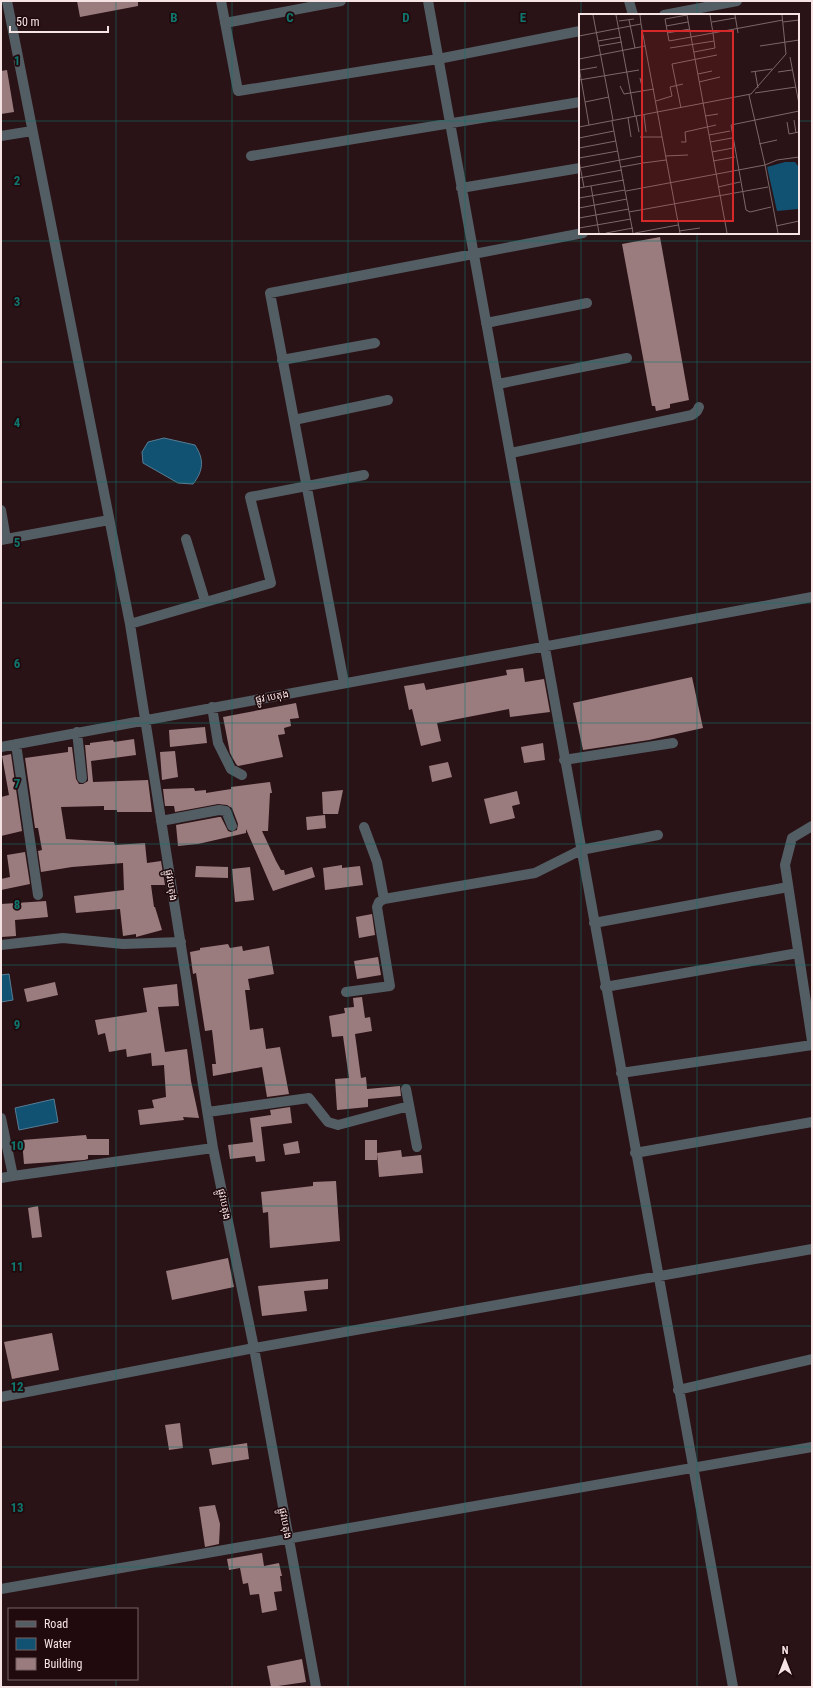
<svg xmlns="http://www.w3.org/2000/svg" width="813" height="1688" viewBox="0 0 813 1688" font-family="'Roboto Condensed','Noto Sans Khmer',sans-serif">
	<style>
		.water { fill: #115172; stroke: #567d94 }
		.building { fill: #9b7c7e }
		.lines { fill: none; stroke-linecap: round; stroke-linejoin: round }
		.minor { stroke: #535d64; stroke-width: 10 }
		.grid { fill: none; stroke: #0f766e; stroke-width: 1; stroke-opacity: 0.55 }
		.labels { text-anchor: middle; stroke-width: 3.5; stroke-linejoin: round; paint-order: stroke }
		.street-label { font-size: 10px; fill: #f6e4e5; stroke: #200a0d }
		.inset-road { fill: none; stroke: #7c6769; stroke-width: 1 }
		.view { fill: #d62828; fill-opacity: 0.15; stroke: #d62828; stroke-width: 2 }
		.inset-edge { fill: none; stroke: #f6e4e5; stroke-width: 2 }
		.grid-label { font-size: 13px; text-anchor: middle; font-weight: bold; fill: #0f766e; stroke: #200a0d; stroke-width: 3.5; stroke-linejoin: round; paint-order: stroke }
	</style>
	<rect width="100%" height="100%" fill="#2a1316"/>
	<path class="water" d="M164,438L195,445C204,459 204,470 193,484L178,483L143,463L142,452L148,442Z
		M9,974L13,1000L1,1002V975Z
		M54,1099L58,1122L19,1130L15,1108Z"/>
	<path class="building" d="M77,1H138V6L80,17Z
		M7,70L14,112L1,114V71Z
		M660,237L689,400L670,404V408L656,411L655,406H652L622,244Z
		M523,668L525,682L544,679L550,712L510,717L509,709L437,723L441,741L421,746L412,709L409,710L404,686L424,683L426,690L507,675L506,670Z
		M692,677L703,728L649,740L583,750L573,703Z
		M296,703L299,718L290,719L291,726L284,728L285,734L278,735L283,757L238,766L236,764L230,753L223,717Z
		M205,727L207,743L170,747L169,730Z
		M134,739L136,755L91,761L93,782L148,780L152,812H117V810H104V806L61,807L66,839L114,842L115,845L145,843L147,863L161,861L165,885H151L154,907H155L162,930L136,937V934L123,936L120,909L76,913L74,896L124,890L123,863L72,867L41,872L38,851L42,850L38,828H35L25,758L68,752V747H72L76,779L79,784H83L88,781V778L85,745H90V743L113,740L114,742Z
		M543,743L545,760L524,763L521,747Z
		M175,751L178,777L162,780L160,752Z
		M11,754L22,831L1,836V797L9,795L2,756Z
		M448,762L452,777L432,782L429,766Z
		M270,782L272,793H270L268,831H262L276,861L281,870H284L285,875L312,867L315,877L273,891L246,829V833L198,844L178,846L176,825L219,817H221L228,831L231,832L237,830L238,824L232,808L227,805L218,804L175,812L174,806H165L163,789L194,788L195,791L206,790V793L231,789V787Z
		M343,790L338,814H323L322,792Z
		M517,791L520,804L512,806L515,818L490,824L484,799Z
		M325,815L326,828L307,830L306,817Z
		M25,852L30,884L1,890V879L10,877L7,855Z
		M342,865V868L360,866L363,885L325,890L323,868Z
		M196,866L228,867V878L195,877Z
		M250,867L254,900L235,902L232,869Z
		M46,901L48,917L15,920L16,936L1,937V904Z
		M372,914L375,935L359,938L356,917Z
		M228,944L230,948L242,946L243,951L269,946L274,974L248,979L250,990H245L250,1030L263,1028L266,1049L280,1047L289,1094L267,1097L262,1067L213,1076L212,1064H216L212,1030L205,1031L196,973L193,974L190,952L200,950V948Z
		M378,957L381,975L357,979L354,961Z
		M55,982L58,995L27,1002L24,989Z
		M177,984L179,1006L158,1007L165,1052L187,1049L191,1081L199,1118L183,1117L184,1120L140,1125L138,1110L154,1108L152,1100L166,1097L164,1065L152,1066L151,1053L127,1057L126,1049L109,1052L105,1033L98,1035L95,1020L147,1012L143,988Z
		M362,997L365,1018L370,1017L372,1031L355,1034L361,1078L366,1077L367,1089L400,1086L401,1096L368,1099V1107L337,1110L335,1079L349,1078L343,1036L332,1037L329,1016L345,1013L344,1008L354,1007L353,998Z
		M290,1107L292,1123L261,1127L265,1161L256,1162L255,1156L230,1159L228,1145L253,1142L250,1118L271,1115L270,1110Z
		M86,1135L87,1139H109V1155H88V1159L84,1160L24,1164L22,1140Z
		M365,1140H377V1160H365Z
		M298,1141L300,1153L285,1155L283,1144Z
		M401,1150L402,1157L421,1155L423,1173L379,1177L377,1153Z
		M336,1181L340,1241L270,1248L268,1212L263,1213L261,1192L313,1186V1182Z
		M38,1206L42,1237L32,1238L28,1208Z
		M228,1258L234,1287L172,1300L166,1271Z
		M328,1279V1289L304,1291L307,1311L262,1316L258,1286Z
		M52,1333L59,1370L12,1379L4,1342Z
		M180,1423L183,1448L169,1450L165,1425Z
		M247,1443L249,1459L212,1465L209,1449Z
		M215,1505L220,1524L219,1544L205,1547L199,1507Z
		M262,1553L264,1566L279,1563L282,1576H280L282,1591L274,1592L277,1610L262,1613L259,1594L250,1595L248,1583L243,1584L240,1568L229,1570L227,1559Z
		M302,1659L306,1682L271,1687L267,1666Z"/>
	<g class="lines">
		<path class="minor" d="M7,1L130,624L213,1148L254,1348L316,1687
			M221,1L238,91L438,59L580,31
			M428,1L733,1687
			M629,1L633,15
			M664,15L737,1
			M225,23L341,1
			M1,136L32,131
			M251,156L580,102
			M461,188L580,168
			M486,323L587,303
			M282,360L375,343
			M498,384L627,358
			M294,420L388,400
			M511,453L692,415L697,411L699,407
			M1,510L6,539
			M186,539L205,601
			M1,540L109,520
			M130,624L271,583L250,497L364,475
			M344,683L270,293L583,233
			M212,707L218,743L231,769L242,775
			M77,732L82,778
			M16,744L38,895
			M1,747L812,597
			M564,760L673,743
			M161,821L219,810L226,811L232,826
			M812,826L792,838L785,865L812,1041
			M364,827L377,862L384,899
			M594,923L788,887
			M1,945L63,938L123,944L181,942
			M605,987L798,953
			M346,992L390,986L377,907L379,902L384,899L535,873L581,850L658,835
			M621,1073L812,1045
			M406,1089L417,1147
			M208,1112L309,1098L328,1122L338,1125L409,1106
			M1,1118L13,1176L213,1148
			M635,1153L812,1122
			M1,1178L13,1176
			M678,1390L812,1359
			M1,1397L254,1348L812,1249
			M1,1589L812,1447"/>
	</g>
	<path class="grid" d="M116,1V1609M232,1V1687M348,1V1687M465,1V1687M581,1V15M697,1V15M1,121H580M798,121H812M581,233V1687M697,233V1687M1,241H812M1,362H812M1,482H812M1,603H812M1,723H812M1,844H812M1,965H812M1,1085H812M1,1206H812M1,1326H812M1,1447H812M1,1567H812M116,1679V1687"/>
	<g class="labels">
		<g class="street-label">
			<text transform="translate(272 696) rotate(-10)" y="4">ផ្លូវ បេតុង</text>
			<text transform="translate(172 885) rotate(81)" y="4">ផ្លូវបេតុង</text>
			<text transform="translate(225 1204) rotate(79)" y="4">ផ្លូវបេតុង</text>
			<text transform="translate(286 1523) rotate(80)" y="4">ផ្លូវបេតុង</text>
		</g>
	</g>
	<g transform="translate(579 14)">
		<rect width="220" height="220" fill="#2a1316"/>
		<path d="M206,148H216L219,152V195L198,197L188,153Z" fill="#115172"/>
		<path class="inset-road" d="M14,1L34,106M37,1L56,102M108,1L148,219M131,1L134,19L204,6M156,1L159,19M50,6L56,34M40,7L55,5M133,8L156,4M204,8L220,6M62,10L101,219M87,12L109,8M88,19L111,15M0,22L62,10L61,1M19,27L42,23M20,32L43,28M181,32L220,26M91,34L135,27L134,19L90,27L86,5L108,1M115,38L136,34L135,27M211,43L220,90M0,45L66,32M0,53L10,111M1,56L18,53M176,57L179,74M172,58L193,55M199,58L213,56M119,60L133,57M61,64L64,77M0,66L60,56M120,68L141,63M41,72L45,80L75,75M176,79L217,73M77,87L93,82L91,73L104,70M6,88L30,83M102,94L93,50L138,41M65,101L67,118M57,102L60,118M126,102L139,100M49,104L52,123M215,106L217,119M33,107L54,219M208,108L210,120L220,118M0,113L172,80L207,40L203,1M130,121L151,117M61,123H83M0,124L35,117M102,128H107L106,118L137,111M131,128L153,124M180,130L198,126M0,134L37,127M133,138L154,134M86,142L109,141M0,144L39,137M0,147L5,173M134,147L156,143M42,153L64,149M0,154L62,142L64,149L87,146M0,164L43,156M12,172L20,219M139,173L161,168M0,174L45,166M47,177L186,151L170,81M0,184L46,176M192,193L171,198L167,196L152,111L220,97M0,194L48,185M50,198L189,173M0,204L50,195M197,212L220,207M0,214L52,205M100,217L121,214M27,219L54,214M56,219L99,211M199,219L186,151L198,146L220,143"/>
		<path class="view" d="M63,17H154V207H63Z"/>
		<rect width="220" height="220" class="inset-edge"/>
	</g>
	<g class="grid-label">
		<text x="174" y="22">B</text>
		<text x="290" y="22">C</text>
		<text x="406" y="22">D</text>
		<text x="523" y="22">E</text>
		<text x="17" y="65">1</text>
		<text x="17" y="185">2</text>
		<text x="17" y="306">3</text>
		<text x="17" y="427">4</text>
		<text x="17" y="547">5</text>
		<text x="17" y="668">6</text>
		<text x="17" y="788">7</text>
		<text x="17" y="909">8</text>
		<text x="17" y="1029">9</text>
		<text x="17" y="1150">10</text>
		<text x="17" y="1271">11</text>
		<text x="17" y="1391">12</text>
		<text x="17" y="1512">13</text>
	</g>
	<rect width="813" height="1688" fill="none" stroke="#f6e4e5" stroke-width="4"/>
	<rect x="8" y="1608" width="130" height="72" fill="#200a0d" stroke="#766163"/>
	<rect x="16" y="1621" width="20" height="6" fill="#535d64" stroke="#766163"/>
	<text x="44" y="1628" font-size="12" fill="#f6e4e5">Road</text>
	<rect x="16" y="1638" width="20" height="12" fill="#115172" stroke="#766163"/>
	<text x="44" y="1648" font-size="12" fill="#f6e4e5">Water</text>
	<rect x="16" y="1658" width="20" height="12" fill="#9b7c7e" stroke="#766163"/>
	<text x="44" y="1668" font-size="12" fill="#f6e4e5">Building</text>
	<g transform="translate(785 1660)" stroke="#200a0d" stroke-width="3" paint-order="stroke">
	<path d="M0-3L7 15L0 10L-7 15Z" fill="#f6e4e5"/>
	<text y="-6" font-size="11" font-weight="bold" text-anchor="middle" fill="#f6e4e5">N</text>
	</g>
	<path d="M10 26v6h98v-6" fill="none" stroke="#f6e4e5" stroke-width="2"/>
	<text x="16" y="26" font-size="12" fill="#f6e4e5" stroke="#200a0d" stroke-width="3" paint-order="stroke">50 m</text>
</svg>
